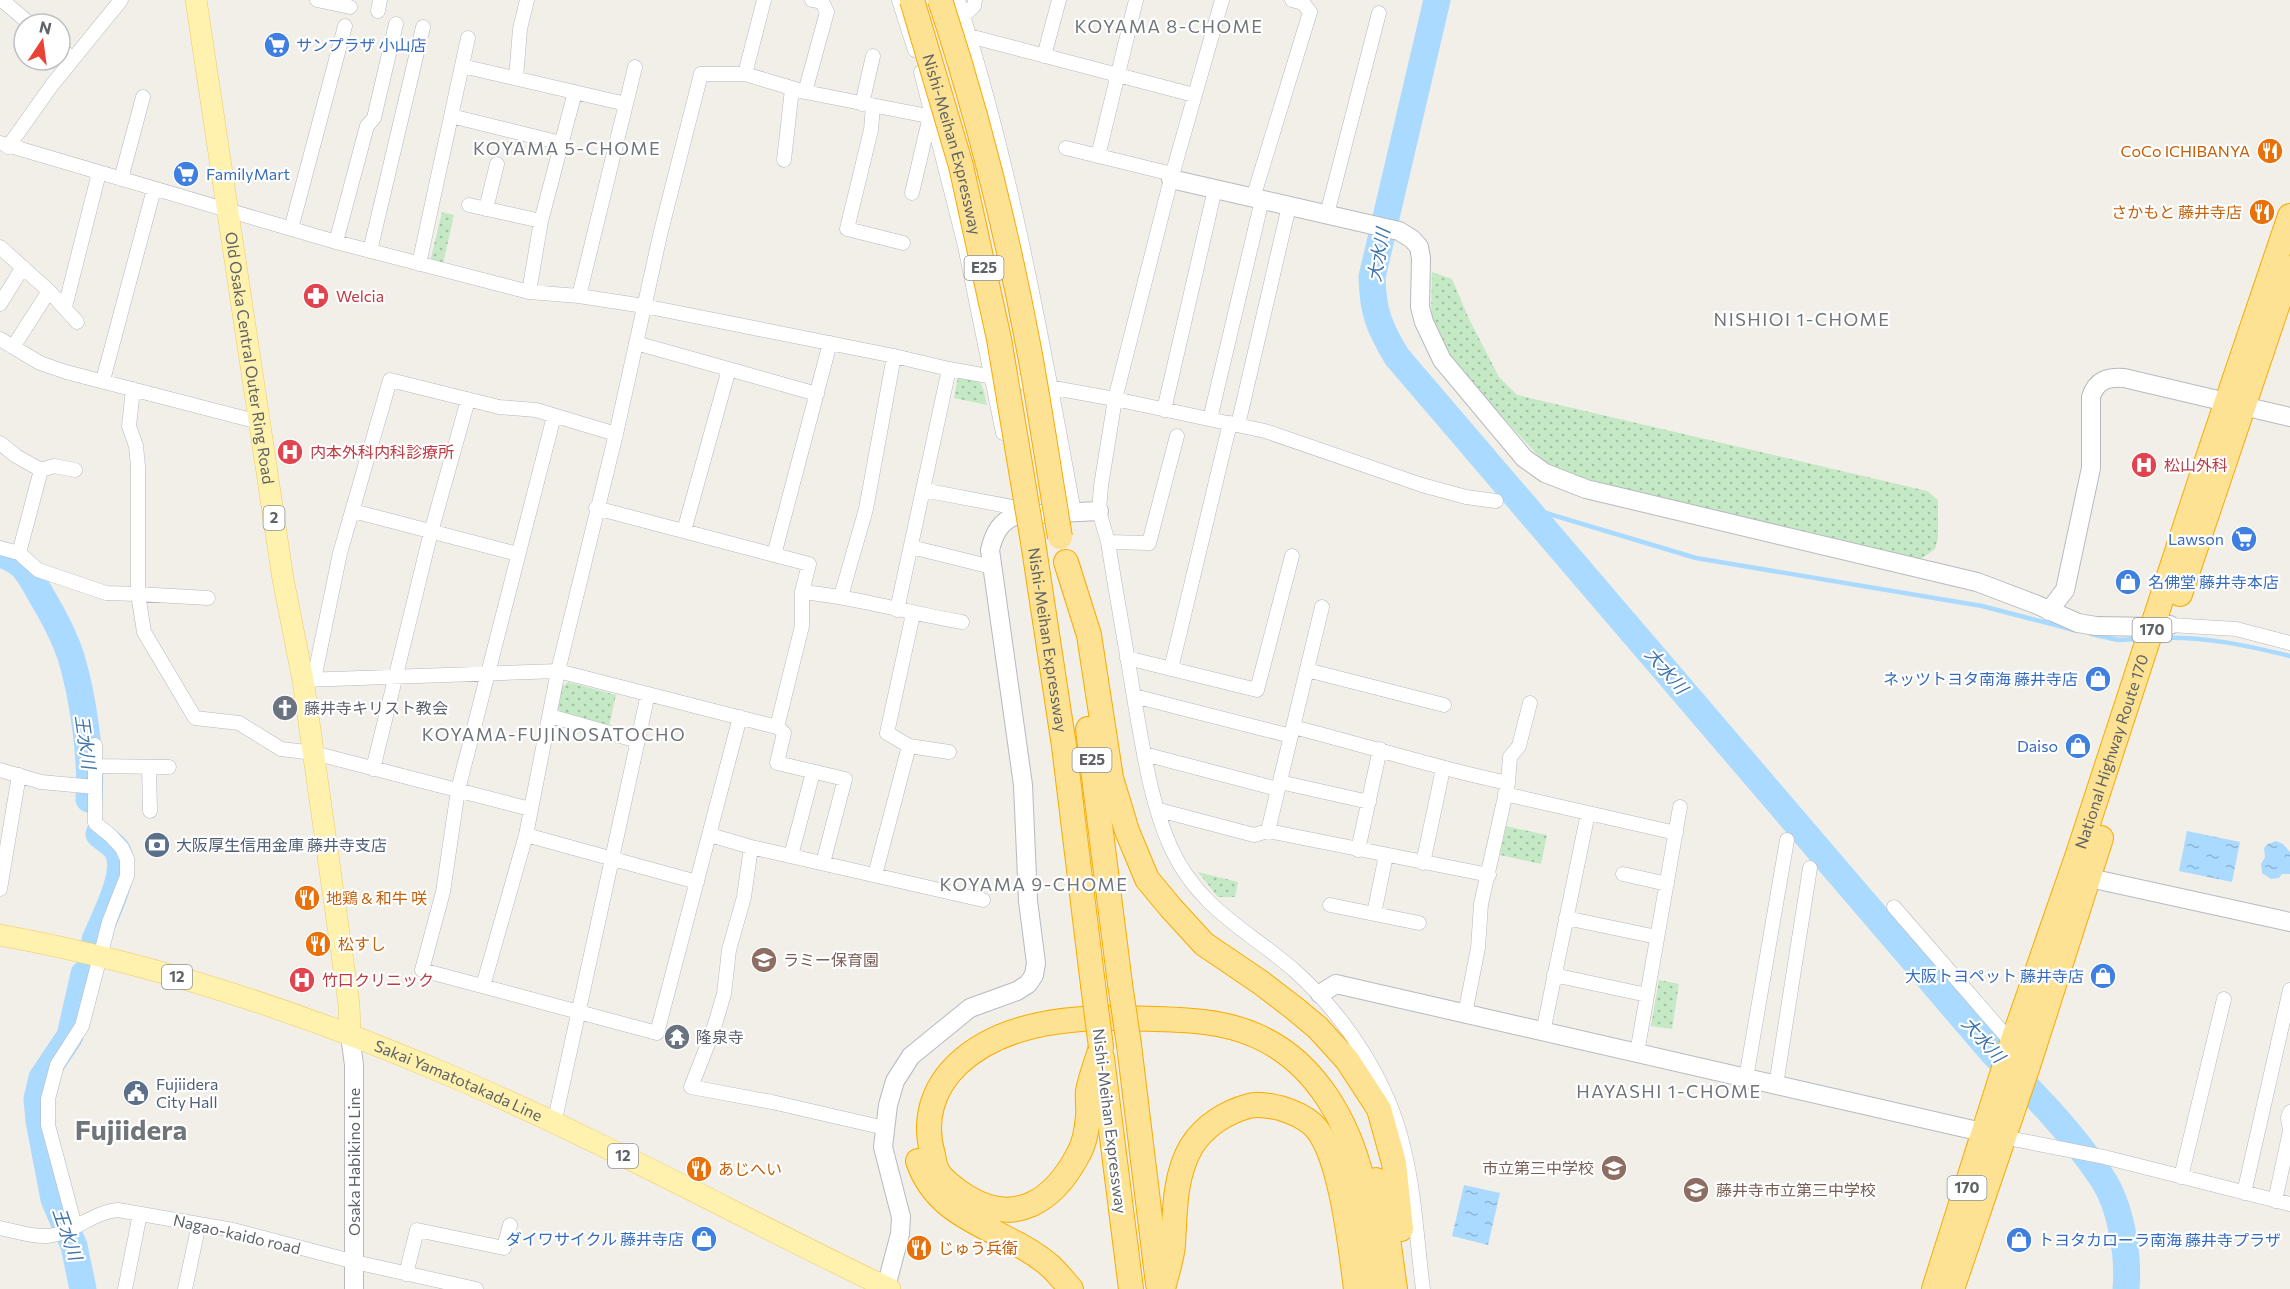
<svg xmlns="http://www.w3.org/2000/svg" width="2290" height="1289" viewBox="0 0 2290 1289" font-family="Commissioner,'Noto Sans JP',sans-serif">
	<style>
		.park { fill: url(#park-dots) }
		.water { fill: url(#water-ripples) }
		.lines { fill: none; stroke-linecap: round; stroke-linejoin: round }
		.stream { stroke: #aadaff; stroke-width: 4.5 }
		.river { stroke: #aadaff; stroke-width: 27 }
		.street-casing { stroke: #b5b8bc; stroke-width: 15 }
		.secondary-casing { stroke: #b6babf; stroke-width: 20 }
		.primary-casing { stroke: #f2c960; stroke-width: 22 }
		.highway-casing { stroke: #f9ab00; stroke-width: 26 }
		.street { stroke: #fff; stroke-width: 14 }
		.secondary { stroke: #fff; stroke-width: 18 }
		.primary { stroke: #fff2af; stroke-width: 21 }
		.highway { stroke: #fde293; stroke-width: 24 }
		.highway-bridge-casing { stroke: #f9ab00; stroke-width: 26; stroke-linecap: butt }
		.highway-bridge { stroke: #fde293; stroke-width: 24 }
		.labels { text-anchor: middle; stroke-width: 4.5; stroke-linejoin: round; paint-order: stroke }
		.shield { fill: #fff; stroke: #8f9295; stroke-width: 1.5 }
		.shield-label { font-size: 15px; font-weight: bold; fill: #5f6368 }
		.shop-label { font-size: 16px; fill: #366cbe; stroke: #fff; text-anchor: end }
		.street-label { font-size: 16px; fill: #5f6368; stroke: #fff }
		.food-label { font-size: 16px; fill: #c56008; stroke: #fff; text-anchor: start }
		.health-label { font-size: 16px; fill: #be3a42; stroke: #fff; text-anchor: start }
		.worship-label { font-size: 16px; fill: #5b616d; stroke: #fff; text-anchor: start }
		.service-label { font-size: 16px; fill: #4e5e75; stroke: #fff; text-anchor: start }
		.education-label { font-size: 16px; fill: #785e54; stroke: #fff; text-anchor: start }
		.neighbourhood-label { font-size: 18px; letter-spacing: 1.5px; fill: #70757a; stroke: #fff }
		.water-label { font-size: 18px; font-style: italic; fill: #4174aa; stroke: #fff }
		.town-label { font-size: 28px; font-weight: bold; fill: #70757a; stroke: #fff }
	</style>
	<defs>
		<pattern id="park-dots" width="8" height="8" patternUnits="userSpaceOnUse" patternTransform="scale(1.5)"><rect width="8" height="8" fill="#c5e8c5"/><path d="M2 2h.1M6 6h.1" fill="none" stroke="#a3c0a4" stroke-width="1.8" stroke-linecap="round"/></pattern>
		<pattern id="water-ripples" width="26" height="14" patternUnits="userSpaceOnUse" patternTransform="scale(1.5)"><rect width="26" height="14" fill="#aadaff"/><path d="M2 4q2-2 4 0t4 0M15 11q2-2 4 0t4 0" fill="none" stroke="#8eb4d2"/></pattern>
	</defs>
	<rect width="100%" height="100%" fill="#f1efe8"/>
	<path class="park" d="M442,212L454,215L443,264L434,262L431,258Z
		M1432,272L1452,279L1469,319L1499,377L1517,395L1927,491L1938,500V538L1935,549L1921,559L1613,486L1566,473L1544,462L1454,364L1431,320Z
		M958,376C984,381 981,379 987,405L954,398Z
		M568,682L616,695L609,726L562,714L558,709L562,687Z
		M1506,826L1547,835L1541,864L1500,855Z
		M1198,872L1238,882L1235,897H1218Z
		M1659,980L1679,984L1672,1029L1651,1026Z"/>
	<path class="water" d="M2187,831L2240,842L2232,882L2179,871Z
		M2276,841L2283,844L2290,852V874H2282L2279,878L2271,879L2262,873L2261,864L2265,857L2264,848L2268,844Z
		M1464,1185L1500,1193L1488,1245L1452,1236Z"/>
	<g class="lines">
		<path class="stream" d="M1526,507L1696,558L1982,606L2074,630
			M2091,634L2118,640L2139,639
			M2157,638C2203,636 2245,645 2290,656"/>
		<path class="river" d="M1437,0L1372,277C1373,313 1379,327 1397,357L1993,1053C2032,1092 2072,1132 2102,1178C2121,1206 2129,1256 2126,1289
			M0,554C24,561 29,574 41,595C53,615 64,635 71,657C83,696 92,759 89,799
			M95,940C104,918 130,871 117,850C113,844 104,839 99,834
			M83,1289L74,1246L54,1199L39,1121L37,1099L42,1078L70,1036L84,974"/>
		<g class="street-casing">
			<path id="street" d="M2,0L30,24
				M317,0L350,7
				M899,0L915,50
				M958,0C1012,167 1042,340 1074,512
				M1222,0L1171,179L1115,399L1101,486L1099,511L1108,542C1116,594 1126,646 1134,698C1143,748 1150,801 1171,848C1199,909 1248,930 1295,971C1346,1017 1389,1082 1404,1150C1415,1195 1417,1243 1423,1289
				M378,11L380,0
				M963,16L974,6L975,0
				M969,36L1194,95
				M60,48L73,59
				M1044,56L1059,0
				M462,66L626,104
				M921,72L965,246L1003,433
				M745,74L764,0
				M516,78L520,29L527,0
				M805,92L827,12L822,2L812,0
				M862,104L873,56
				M873,106L871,130L847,229L903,243
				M451,116L561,143
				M0,143L336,242L529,292L579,296L644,306L894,356L949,369L1115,399L1265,431L1422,485L1466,497L1496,501
				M8,147L52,85L121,0
				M1066,148L1172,174
				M1098,156L1136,0
				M784,160L792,89
				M121,179L143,97
				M912,193L930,116
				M1253,198L1310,12L1303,3L1292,0
				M469,205L541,221
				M486,209L497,164
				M1327,214L1379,13
				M291,229L345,26
				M336,242L367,126L374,118L396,24
				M0,247L49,291L77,322
				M370,251L423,27
				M419,264L468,38
				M529,292L541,221L575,92
				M579,296L635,67
				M0,304L23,267
				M65,307L99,173
				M0,339L40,363L66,372L259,422
				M636,343L817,394
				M13,347L49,291
				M103,380L154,189
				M133,389L129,426L136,446L138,466V594L208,598
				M1164,410L1215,189
				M554,416L458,790L443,892L422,970L657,1033L740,717
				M1210,419L1262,200
				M1238,425L1289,206
				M0,443L16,456L41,470L19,553
				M41,470L54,466L75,470
				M923,490L1018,508
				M596,508L809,564L802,592V626L777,727
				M353,511L518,554
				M684,531L729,369
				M1108,542L1149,543L1177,436
				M911,547L992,567
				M0,548L19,553L38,570L106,593L138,594L144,632L195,718L239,723L281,749L314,753L530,809
				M774,555L830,343
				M802,592C856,597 908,613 962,622
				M841,596L866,509L894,356
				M897,610L949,369
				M913,614L887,733L909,746L949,752
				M2170,625L2236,629L2290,643
				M1127,658L1257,690L1292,556
				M1171,669L1230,423
				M1307,670L1444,705
				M314,679L340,553L390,380L499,407L536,410L616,434
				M303,680L558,671L777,727L784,733L777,763L845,779L823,863
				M1134,696L1291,736
				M550,716L638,741
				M1293,727C1365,745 1435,768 1508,783
				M1144,754L1278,789
				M95,766L169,767
				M149,767L150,811
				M373,769L431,532L468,400
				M0,770L41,782L95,787
				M1280,782L1369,802
				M1505,794L1676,833
				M1159,810L1254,835L1268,831L1489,875
				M1268,831L1322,607
				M526,835L697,882
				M710,835L751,847L983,900
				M751,847L744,897L729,950L724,994L713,1031L691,1087L772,1102L885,1128
				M1358,850L1380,749
				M791,856L813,772
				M1423,863L1443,769
				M1623,874L1667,884
				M875,875L909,746
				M0,889L19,775
				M1330,905L1419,923
				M1894,907L2012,1043
				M1374,914L1386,855
				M1566,918L1657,937
				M1554,975L1647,995
				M483,986L526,835L558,671L616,434L661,231L701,74H745L805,92L933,117
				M1465,1014L1478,948L1481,904L1508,783L1510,757L1519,746L1530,703
				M1543,1032L1588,813
				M1637,1053L1680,807
				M1746,1078L1787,840
				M1776,1085L1810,868
				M2290,1112L2288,1118L2290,1130
				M554,1124L648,694
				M2003,1137L2104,1157L2290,1204
				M2181,1177L2224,999
				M2244,1193L2290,990
				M2275,1201L2290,1131
				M75,1226L48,1125V1099L57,1065L82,1026L109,922L127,876V859L122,848L111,836L95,823V745
				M0,1228C15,1231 32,1237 47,1236C73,1234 92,1212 118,1210L233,1230L355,1262L476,1289
				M406,1274L417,1230L504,1248L510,1225
				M125,1289L140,1214
				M185,1289L199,1224"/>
		</g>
		<g class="secondary-casing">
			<path id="secondary" d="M1171,179L1399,231L1412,239L1419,247L1421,258L1420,307L1424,322L1442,360L1524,458L1545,473L1586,489L1977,582L2035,604L2078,623L2096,626L2153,627L2170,625
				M2049,611L2065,590L2091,468V397C2096,380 2108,377 2124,378L2290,417
				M2076,875L2290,922
				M1320,994L1336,984L1995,1135
				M350,1035L354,1065V1289
				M886,1287L900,1234L901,1217L883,1147L888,1105L895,1081L911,1056L970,1008L1017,991L1028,984L1034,975L1036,963L1028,901L1023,785L990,550C994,533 1001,520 1018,515L1099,511"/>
		</g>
		<g class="primary-casing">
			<g id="primary">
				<path id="s1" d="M196,0L283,579L303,680L349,1004L350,1035"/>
				<path id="s2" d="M0,935C155,963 307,1014 451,1076C601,1140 744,1219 890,1289"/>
			</g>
		</g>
		<g class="highway-casing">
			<g id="highway">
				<path id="s3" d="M1033,542L1064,746L1093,985"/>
				<path d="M1066,562L1089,635L1111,778L1127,831L1147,879L1171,908L1204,944L1260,982L1294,1008L1318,1028L1347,1060L1379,1109L1394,1163L1401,1229"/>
				<path d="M2180,594L2290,268"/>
				<path d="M1088,729L1120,984"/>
				<path d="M1129,1045L1158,1284"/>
				<path d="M1101,1047C1097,1061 1091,1076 1088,1091C1087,1099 1089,1108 1088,1116C1087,1128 1084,1145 1078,1155C1054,1200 1016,1227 967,1197C957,1191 942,1180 937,1170C935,1166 934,1160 933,1155C923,1121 932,1088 959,1063C1001,1024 1066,1017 1121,1018C1166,1020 1215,1017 1257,1036C1316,1062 1349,1123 1363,1183C1366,1194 1366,1207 1367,1218C1370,1242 1372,1265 1375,1289"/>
				<path d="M1102,1058L1131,1289"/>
				<path d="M918,1161C939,1223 1004,1227 1049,1265C1057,1272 1064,1281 1071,1289"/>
				<path d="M1376,1180L1384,1210L1395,1289"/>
				<path d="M1163,1289C1166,1275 1172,1259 1173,1245C1175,1212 1174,1177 1191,1147C1204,1126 1226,1112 1249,1106C1260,1103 1269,1106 1280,1108C1290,1111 1304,1117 1312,1124C1341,1149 1351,1251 1356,1289"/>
				<path id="s4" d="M1934,1289L2012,1043L2077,857L2202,475L2290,216"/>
				<path d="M1952,1289L2028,1066L2101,838"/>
			</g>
		</g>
		<use href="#street" class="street"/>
		<use href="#secondary" class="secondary"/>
		<use href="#primary" class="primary"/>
		<use href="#highway" class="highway"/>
		<g class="highway-bridge-casing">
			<g id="highway-bridge">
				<path id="s5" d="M912,0L961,166L999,339L1033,542"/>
				<path d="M940,0C977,112 1006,228 1028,344C1040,408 1049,472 1060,537"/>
				<path d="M1120,984L1129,1045"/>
				<path d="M1093,985L1101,1047"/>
			</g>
		</g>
		<use href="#highway-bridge" class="highway-bridge"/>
	</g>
	<defs>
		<g id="supermarket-disc" transform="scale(1.35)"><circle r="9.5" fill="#3f7fe0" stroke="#fff"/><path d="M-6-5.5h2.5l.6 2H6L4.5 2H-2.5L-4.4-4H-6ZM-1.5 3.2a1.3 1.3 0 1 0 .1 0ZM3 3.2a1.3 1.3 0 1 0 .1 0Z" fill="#fff"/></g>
		<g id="restaurant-disc" transform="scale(1.35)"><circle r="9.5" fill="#e8710a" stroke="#fff"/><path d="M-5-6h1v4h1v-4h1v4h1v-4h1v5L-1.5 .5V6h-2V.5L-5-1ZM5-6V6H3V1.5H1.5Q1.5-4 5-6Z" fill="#fff"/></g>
		<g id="pharmacy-disc" transform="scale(1.35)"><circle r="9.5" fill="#e0444e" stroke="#fff"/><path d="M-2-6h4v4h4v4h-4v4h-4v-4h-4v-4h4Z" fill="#fff"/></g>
		<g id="hospital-disc" transform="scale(1.35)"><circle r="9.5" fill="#e0444e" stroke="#fff"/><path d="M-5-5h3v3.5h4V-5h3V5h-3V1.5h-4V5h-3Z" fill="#fff"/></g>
		<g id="shop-disc" transform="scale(1.35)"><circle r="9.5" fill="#3f7fe0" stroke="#fff"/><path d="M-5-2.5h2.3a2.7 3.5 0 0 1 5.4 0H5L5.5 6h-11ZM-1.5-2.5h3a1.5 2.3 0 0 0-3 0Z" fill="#fff"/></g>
		<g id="church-disc" transform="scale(1.35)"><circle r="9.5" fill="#6b7280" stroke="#fff"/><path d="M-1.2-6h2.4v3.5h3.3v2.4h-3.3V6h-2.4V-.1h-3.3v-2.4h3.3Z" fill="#fff"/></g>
		<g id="bank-disc" transform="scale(1.35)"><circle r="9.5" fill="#5c6f8a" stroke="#fff"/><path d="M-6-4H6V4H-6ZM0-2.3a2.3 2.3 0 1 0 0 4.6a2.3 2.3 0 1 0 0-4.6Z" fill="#fff"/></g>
		<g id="school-disc" transform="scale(1.35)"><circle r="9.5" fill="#8d6e63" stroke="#fff"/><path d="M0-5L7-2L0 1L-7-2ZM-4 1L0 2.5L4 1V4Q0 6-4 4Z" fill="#fff"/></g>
		<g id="temple-disc" transform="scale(1.35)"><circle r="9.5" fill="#6b7280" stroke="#fff"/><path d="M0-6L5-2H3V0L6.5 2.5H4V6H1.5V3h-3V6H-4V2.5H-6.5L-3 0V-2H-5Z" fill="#fff"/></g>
		<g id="civic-disc" transform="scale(1.35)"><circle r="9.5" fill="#5c6f8a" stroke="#fff"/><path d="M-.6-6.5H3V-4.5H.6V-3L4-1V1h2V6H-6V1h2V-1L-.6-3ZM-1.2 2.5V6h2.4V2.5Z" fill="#fff"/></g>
	</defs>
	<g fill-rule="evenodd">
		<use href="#supermarket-disc" x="277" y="45"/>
		<use href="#restaurant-disc" x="2270" y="151"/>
		<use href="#supermarket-disc" x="186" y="174"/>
		<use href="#restaurant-disc" x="2262" y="212"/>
		<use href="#pharmacy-disc" x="316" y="296"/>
		<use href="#hospital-disc" x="290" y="452"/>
		<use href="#hospital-disc" x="2144" y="465"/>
		<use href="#supermarket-disc" x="2244" y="539"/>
		<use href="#shop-disc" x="2128" y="582"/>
		<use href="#shop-disc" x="2098" y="679"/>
		<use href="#church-disc" x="285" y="708"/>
		<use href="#shop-disc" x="2078" y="746"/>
		<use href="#bank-disc" x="157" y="845"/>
		<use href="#restaurant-disc" x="307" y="898"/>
		<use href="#restaurant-disc" x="318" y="944"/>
		<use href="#school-disc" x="764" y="960"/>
		<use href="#shop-disc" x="2103" y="976"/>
		<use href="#hospital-disc" x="302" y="980"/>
		<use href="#temple-disc" x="677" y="1037"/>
		<use href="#civic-disc" x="136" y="1093"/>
		<use href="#school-disc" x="1614" y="1168"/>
		<use href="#restaurant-disc" x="699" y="1169"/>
		<use href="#school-disc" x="1696" y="1190"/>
		<use href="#shop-disc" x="704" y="1239"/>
		<use href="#shop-disc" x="2019" y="1240"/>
		<use href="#restaurant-disc" x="919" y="1248"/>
	</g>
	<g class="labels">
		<g class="shield">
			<rect x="964.5" y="256" width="39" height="24" rx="4.5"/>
			<rect x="263.5" y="506" width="21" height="24" rx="4.5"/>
			<rect x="2132.5" y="618" width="39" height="24" rx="4.5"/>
			<rect x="1072.5" y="748" width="39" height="24" rx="4.5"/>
			<rect x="162" y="965" width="30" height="24" rx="4.5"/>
			<rect x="608" y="1144" width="30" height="24" rx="4.5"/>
			<rect x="1947.5" y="1176" width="39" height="24" rx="4.5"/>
		</g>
		<g class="shield-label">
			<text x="984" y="273">E25</text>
			<text x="274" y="523">2</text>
			<text x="2152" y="635">170</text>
			<text x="1092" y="765">E25</text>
			<text x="177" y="982">12</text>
			<text x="623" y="1161">12</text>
			<text x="1967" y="1193">170</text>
		</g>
		<g class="shop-label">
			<text x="296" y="51" text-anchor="start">サンプラザ 小山店</text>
			<text x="206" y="180" text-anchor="start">FamilyMart</text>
			<text x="2224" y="545">Lawson</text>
			<text x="2148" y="588" text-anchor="start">名佛堂 藤井寺本店</text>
			<text x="2078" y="685">ネッツトヨタ南海 藤井寺店</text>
			<text x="2058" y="752">Daiso</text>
			<text x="2084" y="982">大阪トヨペット 藤井寺店</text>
			<text x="684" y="1245">ダイワサイクル 藤井寺店</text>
			<text x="2038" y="1246" text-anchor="start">トヨタカローラ南海 藤井寺プラザ</text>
		</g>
		<g class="street-label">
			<text dy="6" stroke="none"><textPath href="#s5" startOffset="150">Nishi-Meihan Expressway</textPath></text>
			<text dy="6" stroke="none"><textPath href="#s1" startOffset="362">Old Osaka Central Outer Ring Road</textPath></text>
			<text dy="6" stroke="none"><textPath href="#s3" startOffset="99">Nishi-Meihan Expressway</textPath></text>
			<text dy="6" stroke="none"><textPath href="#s4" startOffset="566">National Highway Route 170</textPath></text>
			<text dy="6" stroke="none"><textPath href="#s2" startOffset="482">Sakai Yamatotakada Line</textPath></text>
			<text transform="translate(1110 1121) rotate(83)" y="6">Nishi-Meihan Expressway</text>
			<text transform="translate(354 1162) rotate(-90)" y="6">Osaka Habikino Line</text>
			<text transform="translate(237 1234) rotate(13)" y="6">Nagao-kaido road</text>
		</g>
		<g class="food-label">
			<text x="2250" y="157" text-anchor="end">CoCo ICHIBANYA</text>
			<text x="2242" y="218" text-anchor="end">さかもと 藤井寺店</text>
			<text x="326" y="904">地鶏 &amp; 和牛 咲</text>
			<text x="338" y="950">松すし</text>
			<text x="718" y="1175">あじへい</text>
			<text x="938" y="1254">じゅう兵衛</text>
		</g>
		<g class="health-label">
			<text x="336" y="302">Welcia</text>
			<text x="310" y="458">内本外科内科診療所</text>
			<text x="2164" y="471">松山外科</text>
			<text x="322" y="986">竹口クリニック</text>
		</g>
		<g class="worship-label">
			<text x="304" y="714">藤井寺キリスト教会</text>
			<text x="696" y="1043">隆泉寺</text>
		</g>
		<g class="service-label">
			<text x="176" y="851">大阪厚生信用金庫 藤井寺支店</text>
			<text x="156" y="1090">Fujiidera<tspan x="156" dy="18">City Hall</tspan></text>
		</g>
		<g class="education-label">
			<text x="783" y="966">ラミー保育園</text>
			<text x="1594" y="1174" text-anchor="end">市立第三中学校</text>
			<text x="1716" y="1196">藤井寺市立第三中学校</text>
		</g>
		<g class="neighbourhood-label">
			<text x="1169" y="33">KOYAMA 8-CHOME</text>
			<text x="567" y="155">KOYAMA 5-CHOME</text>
			<text x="1802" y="326">NISHIOI 1-CHOME</text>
			<text x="554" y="741">KOYAMA-FUJINOSATOCHO</text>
			<text x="1034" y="891">KOYAMA 9-CHOME</text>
			<text x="1669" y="1098">HAYASHI 1-CHOME</text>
		</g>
		<g class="water-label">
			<text transform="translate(1379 255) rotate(-80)" y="6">大水川</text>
			<text transform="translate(1666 671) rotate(49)" y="6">大水川</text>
			<text transform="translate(85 742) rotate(82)" y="6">王水川</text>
			<text transform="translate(1983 1040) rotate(48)" y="6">大水川</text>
			<text transform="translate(67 1234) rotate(71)" y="6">王水川</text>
		</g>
		<g class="town-label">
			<text x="131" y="1140">Fujiidera</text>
		</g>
	</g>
	<g transform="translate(42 42) rotate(13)"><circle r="28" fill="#ffffff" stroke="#bfc1c3" stroke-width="1.5"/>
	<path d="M0-4.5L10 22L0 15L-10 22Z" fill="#ea4335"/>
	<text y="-9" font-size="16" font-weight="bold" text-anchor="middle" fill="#5f6368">N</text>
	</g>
</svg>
